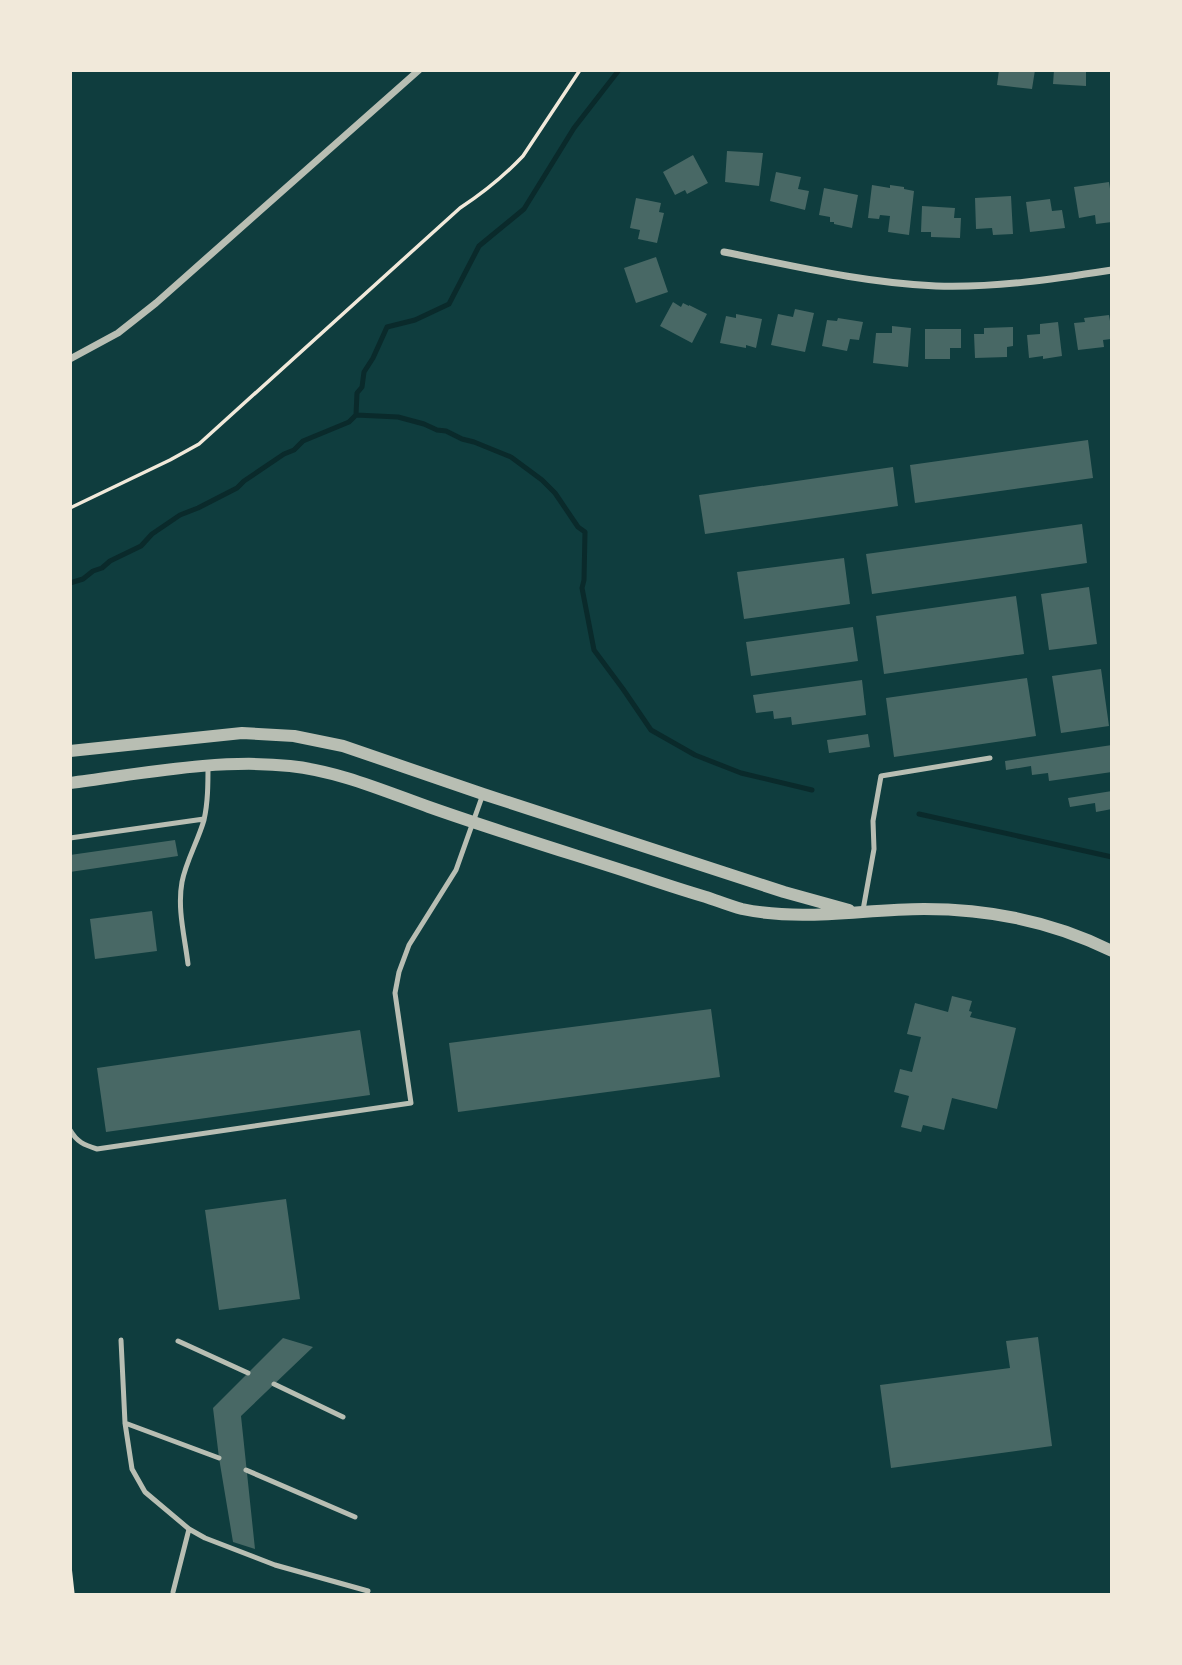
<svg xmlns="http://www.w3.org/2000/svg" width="1182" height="1665" viewBox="0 0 1182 1665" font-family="'Varela Round',sans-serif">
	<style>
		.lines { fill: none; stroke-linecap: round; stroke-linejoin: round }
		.stream { stroke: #0a2a2b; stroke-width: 5 }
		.building { fill: #486865 }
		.path { stroke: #f1e9da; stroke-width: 3.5 }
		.service { stroke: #b8beb3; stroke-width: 5 }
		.minor { stroke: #b8beb3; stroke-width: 7 }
		.tertiary { stroke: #b8beb3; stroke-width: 12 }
	</style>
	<rect width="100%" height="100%" fill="#0f3d3e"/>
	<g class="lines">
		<path class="stream" d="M356,415L398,417L424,424L437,430L446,431L462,439L474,442L511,457L542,480L555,493L578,527L585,532L584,580L582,588L594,650L623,689L651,730L695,755L741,773L812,790
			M70,583L83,579L93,571L102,568L110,561L141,546L152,534L180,515L198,508L237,488L244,481L284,454L294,450L303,441L349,422L356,415L357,393L362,387L364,372L373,358L387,327L415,320L449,304L479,246L524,209L574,128L619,70
			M919,814L1112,857"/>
	</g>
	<path class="building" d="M999,70H1035L1032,89L997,85Z
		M1054,70H1086V86L1053,84Z
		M727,151L763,153L759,186L725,182Z
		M693,155L708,183L687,194L685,190L675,195L663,172Z
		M776,172L801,177L798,189L809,191L805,210L770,201Z
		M1109,182L1112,202V222L1096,224L1095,215L1079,218L1074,187Z
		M872,185L890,188V185L904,187V189L914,191L909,235L888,232L890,216L880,215L879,219L868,218Z
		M824,188L858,195L852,228L834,224V222H830V217L819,215Z
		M1011,196L1013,234L993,235L992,228L976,229L975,198Z
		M636,198L661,203L659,212L664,213L657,243L638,239L640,230L630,228Z
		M1050,199L1052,211L1062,210L1065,228L1030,232L1026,202Z
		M922,206L955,208L954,218H961L960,238L931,237V232H921Z
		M656,257L668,292L636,303L624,268Z
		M673,302L681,307L683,303L689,306V305L707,314L692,343L660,326Z
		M795,309L814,313L805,352L771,345L778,314L793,317Z
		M736,314L762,319L756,348L746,345V348L720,343L726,316L736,318Z
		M1109,315L1112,333H1110L1111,339L1103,340L1104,347L1078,350L1074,323L1085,322L1084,318Z
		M838,318L863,322L859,340L850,339L847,351L822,346L827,320L837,321Z
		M1058,322L1062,356L1043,359V356L1029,358L1027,335L1040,334V324Z
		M892,326L911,328L908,367L873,363L876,333H892Z
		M1013,327V346L1007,347V357L975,358L974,334H984V328Z
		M925,329H961V348H950V359H925Z
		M1088,440L1093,478L915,503L910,465Z
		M893,467L898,506L705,534L699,495Z
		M1082,524L1087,563L872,594L866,554Z
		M844,558L850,604L744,619L737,572Z
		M1089,587L1097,644L1049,650L1041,594Z
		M1016,596L1024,654L884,674L876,616Z
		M853,627L858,661L751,676L746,642Z
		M1101,669L1109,726L1061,733L1052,676Z
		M1027,678L1036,736L894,757L886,698Z
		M862,680L866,715L792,725L791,717L774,719L773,711L756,713L753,695Z
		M868,734L870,747L829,753L827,740Z
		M1112,745V772L1049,781L1048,773L1032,775L1031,766L1006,770L1005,761Z
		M1112,791V809L1096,812L1095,803L1070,807L1068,798Z
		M175,840L178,856L70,872V855Z
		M152,911L157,951L95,959L90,919Z
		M952,996L972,1001L969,1011L972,1012L970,1017L1016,1028L997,1109L952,1098L944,1130L923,1125L921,1132L901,1127L909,1096L894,1092L900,1069L912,1072L921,1037L907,1034L915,1003L948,1012Z
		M711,1009L720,1077L458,1112L449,1043Z
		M360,1030L370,1095L106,1132L97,1068Z
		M286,1199L300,1299L219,1310L205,1210Z
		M1038,1337L1052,1446L891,1468L880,1385L1010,1368L1006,1341Z
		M283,1338L313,1347L241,1416L255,1549L233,1542L219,1458L213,1408Z"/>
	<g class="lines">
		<path class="path" d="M70,508L170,460L199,444L460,208C483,193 504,176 523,156L580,70
			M70,1568L73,1595"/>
		<path class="service" d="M70,838L204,819
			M863,910L874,849L873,821L881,776L990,758
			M188,964C185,938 177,909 182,882C186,861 198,841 204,820C208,802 208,784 208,765
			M70,1130C77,1142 84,1145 97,1149L411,1103L395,993L399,972L409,945L456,870L483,794
			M121,1340L125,1423L132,1469L145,1492L189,1529L205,1538L275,1565L368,1591
			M178,1341L248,1373
			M274,1384L343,1417
			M125,1423L219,1458
			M246,1470L355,1517
			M173,1592L189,1529"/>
		<path class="minor" d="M724,252C794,266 864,283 936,286C995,288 1054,279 1112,270
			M70,359L118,333L156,303L419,70"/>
		<path class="tertiary" d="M70,751L242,733L294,736L343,746L483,794L784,892L849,910
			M70,783C141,774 219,758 290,766C338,771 384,791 429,807C497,831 566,852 634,874C658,882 682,890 706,897C718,901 730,906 742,909C804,922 862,909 924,909C989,909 1054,922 1112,951"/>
	</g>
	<rect width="1182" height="1665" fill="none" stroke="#f1e9da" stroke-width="144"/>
</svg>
